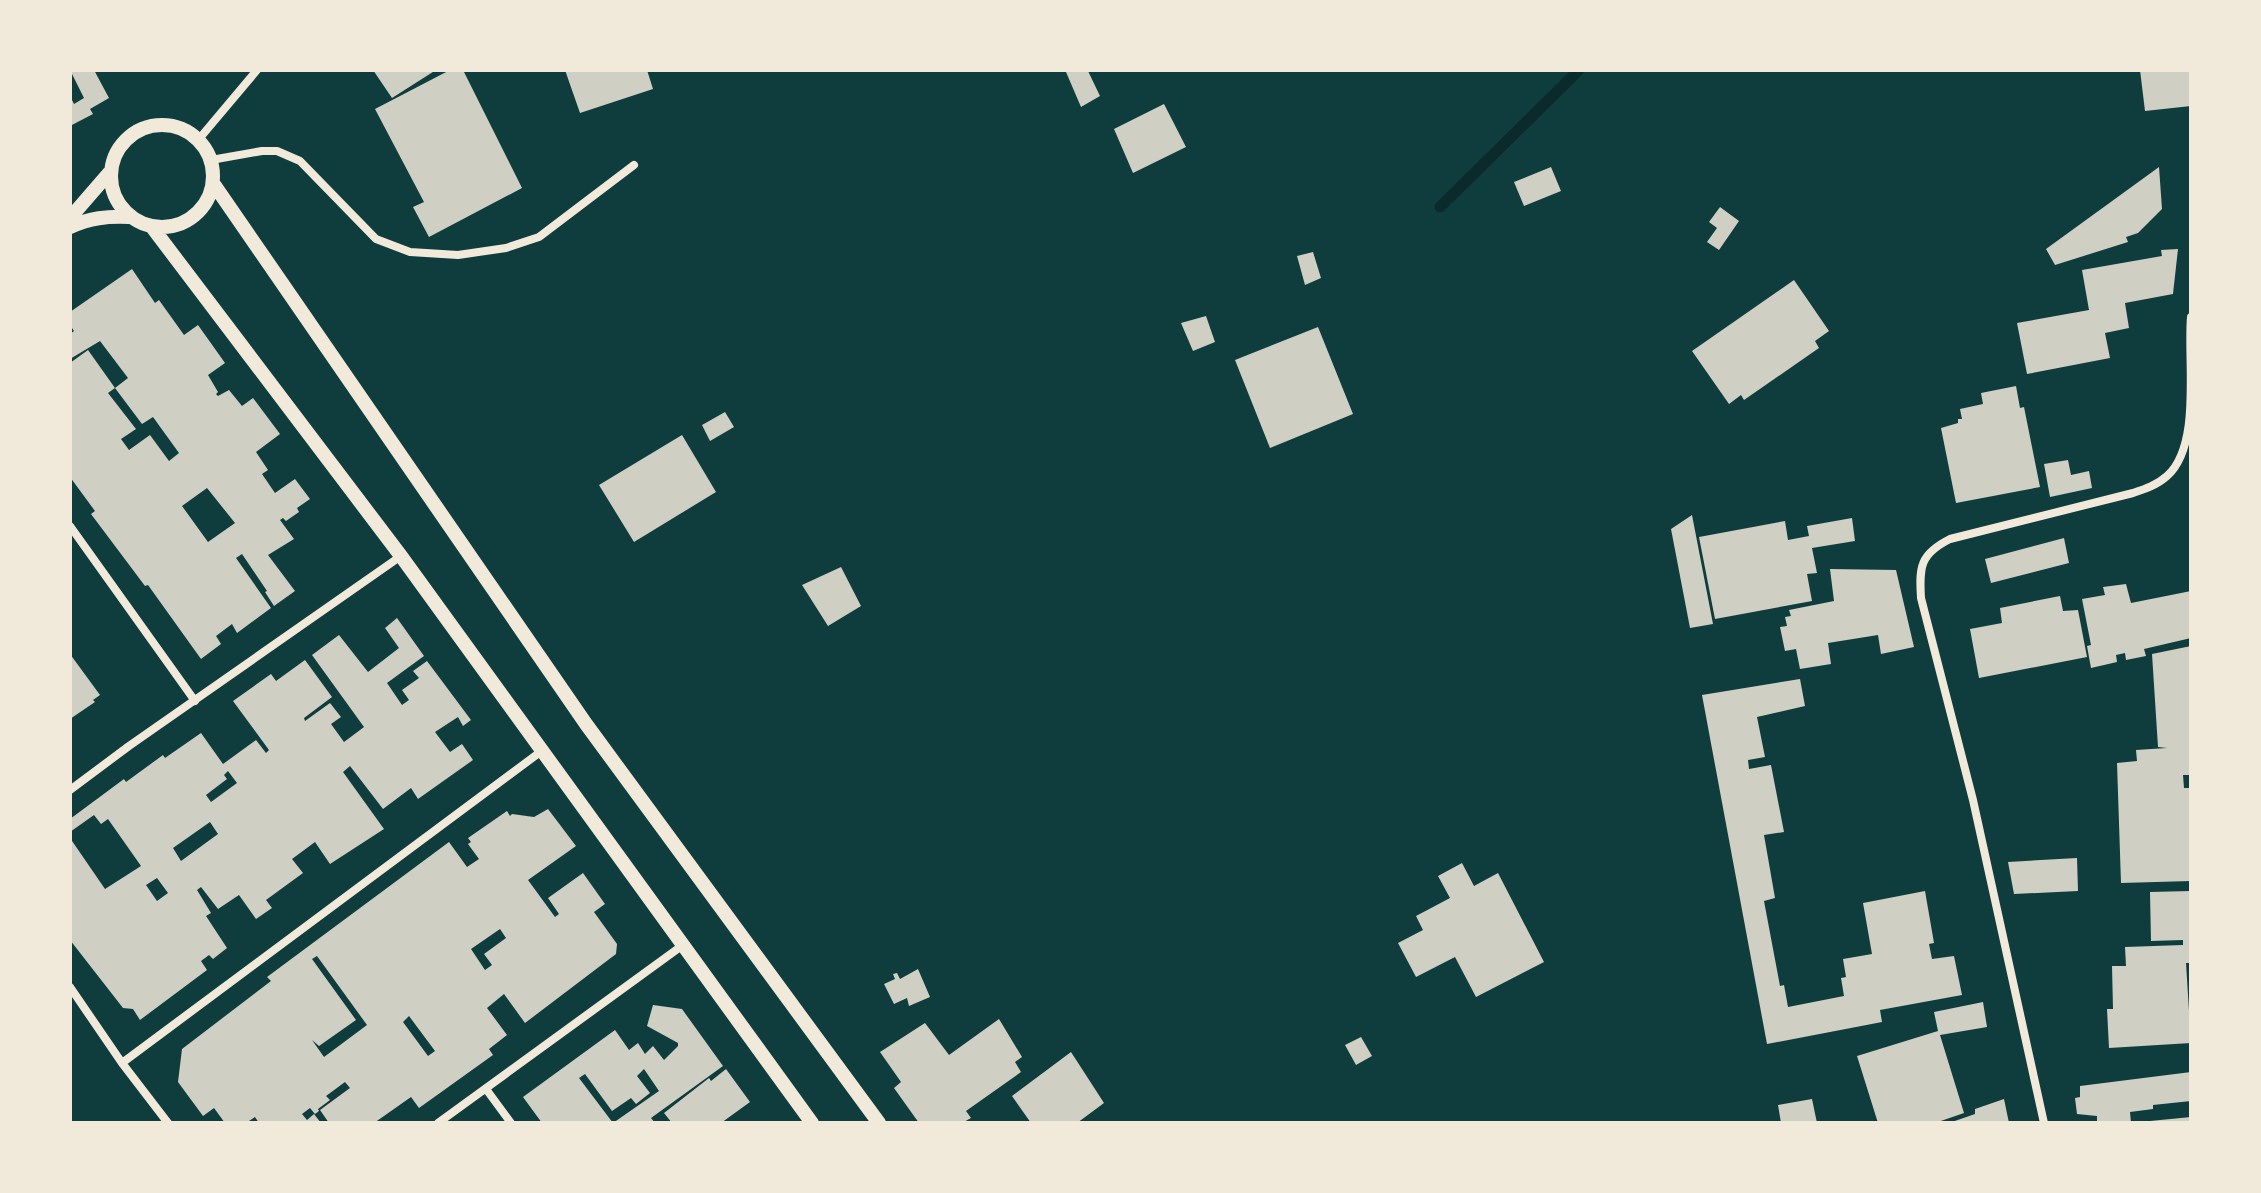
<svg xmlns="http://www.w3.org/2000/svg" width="2261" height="1193" viewBox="0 0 2261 1193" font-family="Lato,sans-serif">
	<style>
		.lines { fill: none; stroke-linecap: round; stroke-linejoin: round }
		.stream { stroke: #0a2a2b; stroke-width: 11 }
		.building { fill: #cfcfc3; fill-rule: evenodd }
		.minor { stroke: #f1e9da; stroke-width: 8 }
		.tertiary { stroke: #f1e9da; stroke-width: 14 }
	</style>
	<rect width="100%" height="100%" fill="#0f3d3e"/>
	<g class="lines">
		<path class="stream" d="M1440,207L1579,70"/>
	</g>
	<path class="building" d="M70,70H94L109,98L90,109L93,114L70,126V96L74,104L84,98Z
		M373,70H436L392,98Z
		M450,70H463L522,188L429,237L413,207L424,202L375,109Z
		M565,70H647L653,89L580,113Z
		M1071,70L1088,71L1100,96L1081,107L1066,72Z
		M2140,70H2191V106L2145,111Z
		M1164,104L1186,147L1133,173L1114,129Z
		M1551,167L1561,191L1524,206L1514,182Z
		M2159,167L2162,209L2138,233L2126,237L2128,242L2055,265L2046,249Z
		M1720,207L1739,221L1719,250L1707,242L1717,228L1709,222Z
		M2178,249L2173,294L2125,303L2129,328L2105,333L2110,358L2027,374L2017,323L2089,310L2082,270L2162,256L2161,250Z
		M1313,252L1321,278L1305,285L1297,256Z
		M132,269L155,303L159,300L184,335L198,325L225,363L208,375L218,392L216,394L218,396L229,390L242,406L253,398L280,434L256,452L268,470L262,474L275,493L295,479L310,499L297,508L299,512L286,521L283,518L280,520L294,539L268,555L295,591L274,606L265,592L267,591L242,554L236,558L271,608L237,633L232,624L216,636L221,644L201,659L148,585L145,586L91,514L95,511L70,477V363L88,350L115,388L128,378L100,341L70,359V334L74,331L70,325V312ZM115,388L142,424L153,417L179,453L169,461L150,435L129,450L121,439L136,429L108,393ZM207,488L235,523L208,542L182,506Z
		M1794,280L1829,331L1815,341L1819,348L1744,400L1741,395L1729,404L1692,351Z
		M1206,316L1215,342L1193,351L1181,323Z
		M1318,327L1353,414L1270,448L1235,360Z
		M2016,386L2020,408L2024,407L2040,487L1956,503L1941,428L1958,423V419H1962L1960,409L1983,404L1981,393Z
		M725,412L734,427L710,441L702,425Z
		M682,435L716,492L634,542L599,485Z
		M2068,460L2071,475L2089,471L2092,488L2050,497L2044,464Z
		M1692,515L1713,624L1690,628L1671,529Z
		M1852,518L1855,541L1812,548L1817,573L1807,574L1812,601L1715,619L1699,537L1785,521L1788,540L1809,536L1807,526Z
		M2064,538L2069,563L1991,583L1985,559Z
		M841,567L861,606L828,626L802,585Z
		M1830,569L1896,570L1914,647L1881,654L1878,635L1828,643L1831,664L1800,669L1796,649L1785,651L1780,627L1787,626L1785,617L1791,616L1789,610L1834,601Z
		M2126,584L2131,603L2191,591V638L2144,649L2146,656L2126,660L2125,653L2116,655L2117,662L2091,668L2087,646L2091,645L2082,599L2105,595L2103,587Z
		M2060,596L2063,611L2078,610L2087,657L1979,678L1970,629L2002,623L2000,608Z
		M397,618L424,656L387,683L402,705L409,700L402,690L419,678L413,671L427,661L471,720L463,726L458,717L435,732L450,752L462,744L473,760L418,799L411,788L383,809L350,766L343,772L384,829L330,864L315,842L292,859L303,873L266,900L272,908L256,919L239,895L218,909L201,887L197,890L211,913L206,916L227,948L213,959L209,955L201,961L207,970L140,1020L133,1009L123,1008L70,940V838L105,889L141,866L108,819L101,824L94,815L70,832V819L124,779L126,782L163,755L165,758L201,733L223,764L256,740L266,753L269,750L233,701L271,674L276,681L305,660L332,697L304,718L305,721L330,703L341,717L331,724L344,742L364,727L312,655L339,635L368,672L399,648L385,628ZM228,771L237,783L211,802L206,795L227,779L224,775ZM210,822L218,834L181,861L173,848ZM157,878L168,893L157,901L146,885Z
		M2191,646V775H2183L2184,788H2191V881L2121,883L2117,763L2137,761L2136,750L2167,748L2158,747L2152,654Z
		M70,654L100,695L93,700L95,702L70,719Z
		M1800,679L1805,706L1757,717L1765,757L1748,760L1749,769L1771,765L1784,832L1764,835L1775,898L1764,901L1780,986L1784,985L1788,1007L1844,996L1841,978L1846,977L1843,959L1872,954L1863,903L1925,891L1934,943L1929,944L1932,959L1954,956L1962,995L1880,1010L1882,1022L1767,1044L1702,695Z
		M548,809L576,846L528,880L555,917L559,914L548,898L583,873L605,904L594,912L617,944L616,954L525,1023L504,994L487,1008L507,1035L489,1049L493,1055L419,1108L411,1097L374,1123H329L320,1110L350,1088L345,1082L326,1096L330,1100L318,1109L319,1111L315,1114L310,1108L302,1114L307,1120L314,1114L321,1123H259L255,1117L246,1123H225L214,1108L203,1116L178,1082L182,1049L271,981L267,977L449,842L467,867L479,859L468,844L471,842L468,838L507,811L510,816L512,814L534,817ZM500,929L506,938L484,954L492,965L485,970L471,949ZM317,956L367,1025L324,1057L312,1040L319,1046L356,1020L312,959ZM409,1016L435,1051L428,1056L403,1022Z
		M2077,858L2078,891L2014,894L2008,862Z
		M1462,863L1474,886L1498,873L1544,962L1476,997L1455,957L1416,977L1398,943L1423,930L1416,916L1450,898L1438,876Z
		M2191,891V963H2186L2191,1043L2109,1048L2107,1009H2113L2112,966H2126L2125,947L2183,945V940L2151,941L2150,892Z
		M918,969L930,997L909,1006L907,998L894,1004L884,984L895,979L893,974L897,973L900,979Z
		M1983,1002L1987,1027L1940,1035L1964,1113L1935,1123H1878L1857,1056L1938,1031L1934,1012Z
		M653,1005L682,1009L723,1066L651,1118L655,1123H613L659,1091L644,1069L637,1076L650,1093L636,1104L631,1098L612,1111L585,1074L579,1078L613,1123H542L523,1097L615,1030L629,1050L638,1043L645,1054L653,1046L664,1060L678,1046V1043L647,1026Z
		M999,1019L1022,1057L1015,1062L1021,1072L966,1111L971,1118L962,1123H919L894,1088L901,1082L880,1052L925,1023L949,1055Z
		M1361,1037L1372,1056L1356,1065L1345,1045Z
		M1071,1052L1104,1103L1077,1123H1031L1012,1096Z
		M726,1069L750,1102L721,1123H672L664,1113L709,1078L711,1081Z
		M2191,1072V1101L2153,1105V1109L2130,1112L2131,1123H2097V1116L2077,1114L2075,1098L2080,1097V1086Z
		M1812,1099L1817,1123H1781L1778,1105Z
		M2004,1099L2009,1123H1949L1975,1114V1109Z
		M2191,1117V1123H2150V1121Z"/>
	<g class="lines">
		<path class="minor" d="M199,139L257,70
			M211,160L262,151H277L300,161L376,239L410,252L458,255L506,248L539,237L634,165
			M70,526L195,701
			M70,790L129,746L401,556
			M70,987L122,1063L168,1123
			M122,1063L543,750
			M486,1089L511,1123
			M438,1123L683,945
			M2044,1123L1973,800L1921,598C1919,567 1920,554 1950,539L2133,493C2145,489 2157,485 2167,476C2202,445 2187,360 2191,317"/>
		<path class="tertiary" d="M111 176a51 51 0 1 1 102 0a51 51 0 1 1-102 0Z
			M213,183L586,724L879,1123
			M70,218L109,173
			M70,227C90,218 107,216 129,217
			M152,227L401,556L812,1123"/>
	</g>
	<rect width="2261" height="1193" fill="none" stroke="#f1e9da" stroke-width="144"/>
</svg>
